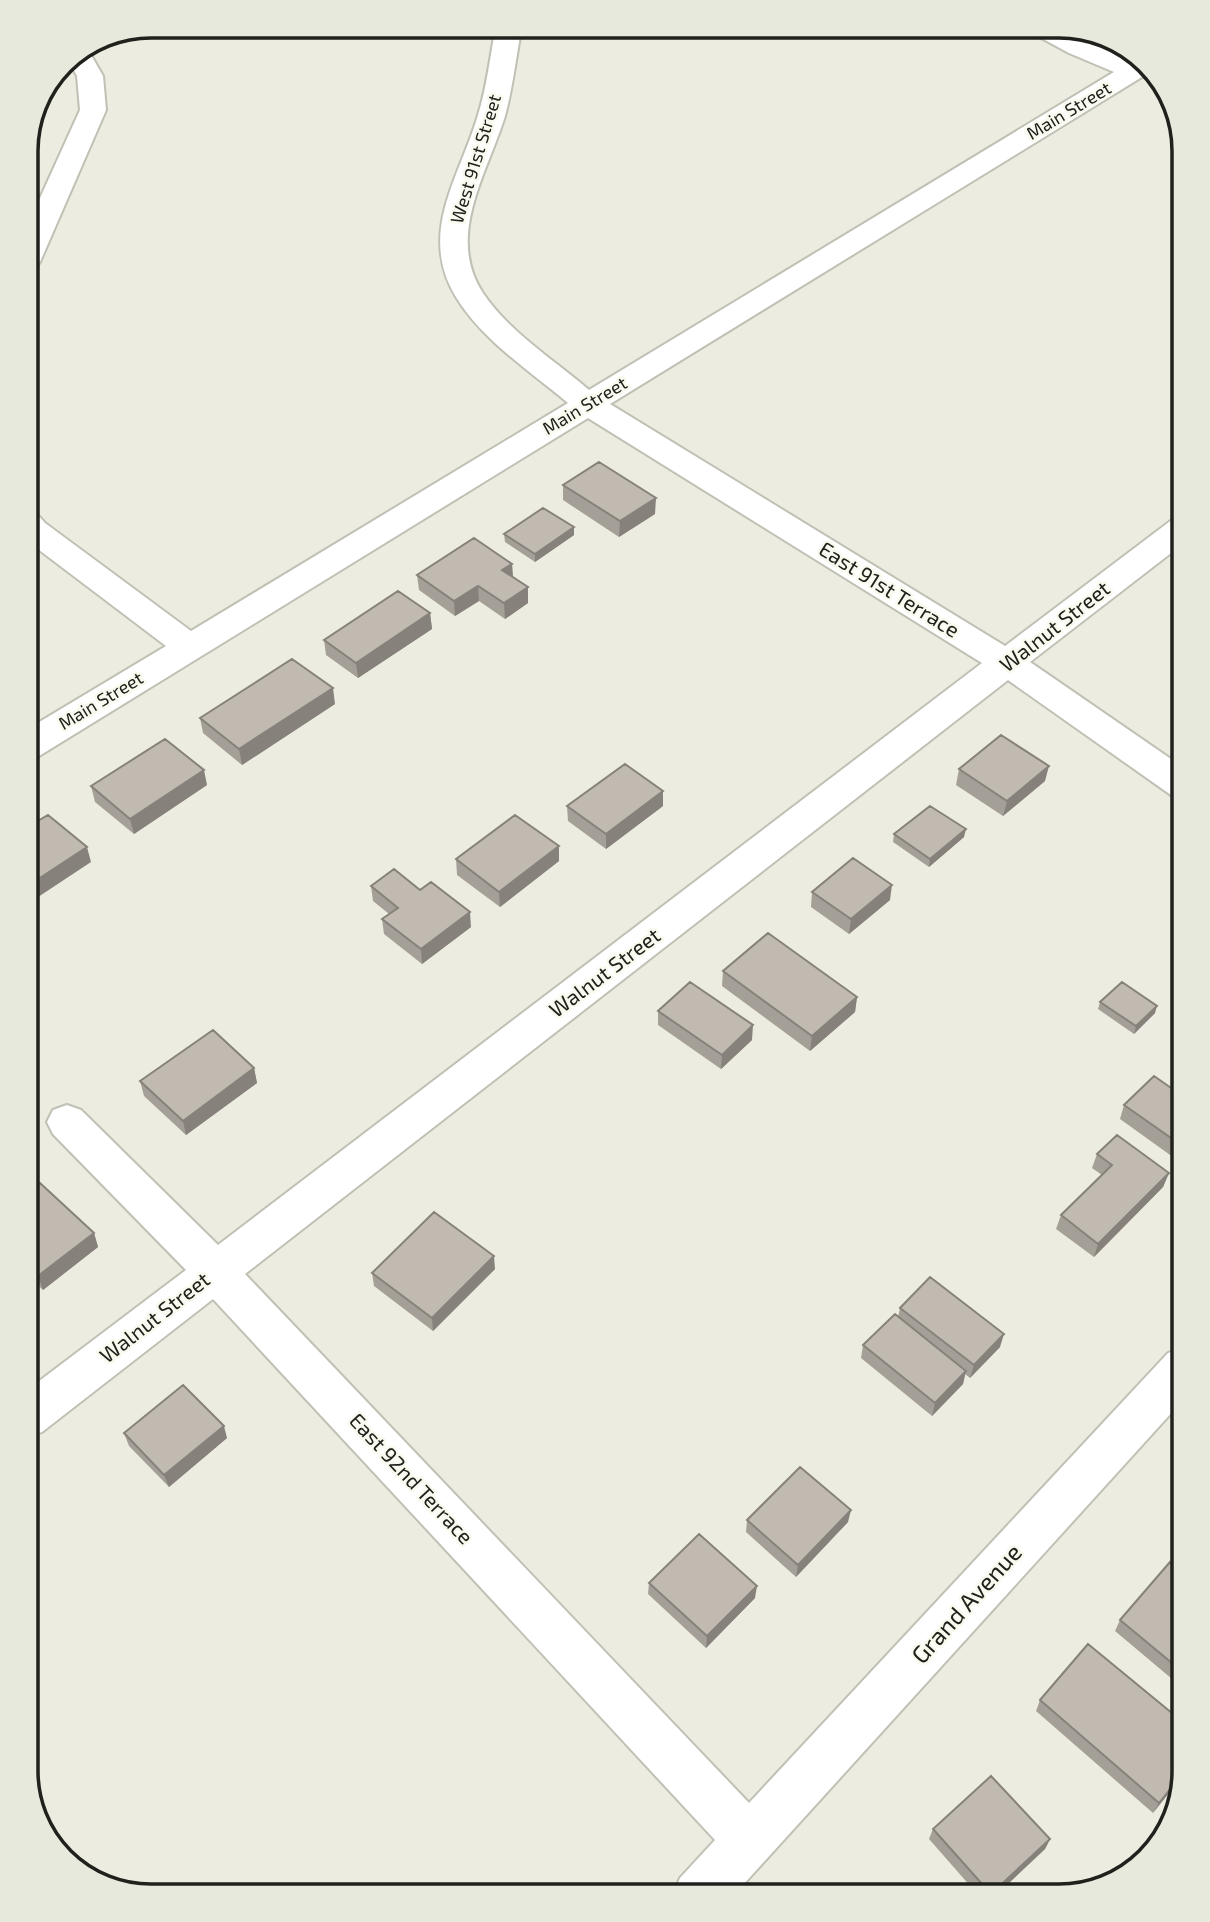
<svg xmlns="http://www.w3.org/2000/svg" width="1210" height="1922" viewBox="0 0 1210 1922" font-family="'Exo 2',sans-serif">
	<style>
		.lines { fill: none; stroke-linecap: round; stroke-linejoin: round }
		.minor-casing { stroke: #c0c0b5; stroke-width: 4 }
		.minor { fill: #fff; fill-rule: evenodd }
		.wall { fill: #a5a097 }
		.shaded-wall { fill: #86827b }
		.building { fill: #c0bab0; stroke: #86827b; stroke-width: 2 }
		.labels { text-anchor: middle; stroke-width: 5; stroke-linejoin: round; paint-order: stroke }
		.far-street-label { font-size: 18px; fill: #20201c; stroke: #f9faee }
		.street-label { font-size: 21px; fill: #20201c; stroke: #f9faee }
		.near-street-label { font-size: 24px; fill: #20201c; stroke: #f9faee }
		.rim { fill: none; stroke: #20201c; stroke-width: 3.5 }
	</style>
	<rect width="100%" height="100%" fill="#ecece1"/>
	<g class="lines">
		<g class="minor-casing">
			<path id="minor" d="M496,26H522C516,56 513,87 505,116C488,172 445,236 483,293C509,332 554,360 589,390L1114,72L1069,53L1030,32L1027,27H1057L1132,61L1138,59L1150,72L610,404L1005,646L1173,519L1184,516V543L1030,662L1184,768V799L1171,795L1008,680L245,1274L749,1803L1168,1353L1184,1347V1399L733,1896H672L680,1878L715,1840L213,1299L42,1432L26,1438V1391L186,1270L53,1134L47,1122L53,1110L67,1105L81,1110L218,1245L982,663L588,418L39,756L26,760V730L166,646L26,540V511L37,514L45,523L191,631L568,403C530,371 482,340 456,297C417,233 460,177 478,115C487,87 490,56 496,26Z
				M87,48L103,76L106,110L40,262L36,268L26,270V229L80,110L77,76L68,59Z"/>
		</g>
		<use href="#minor" class="minor"/>
	</g>
	<path class="wall" d="M563,485L655,514L619,537L563,500Z
		M504,534L574,535L535,562L505,542Z
		M512,564L513,577L528,603L505,619L479,601L455,616L419,590L417,575Z
		M430,613L432,629L358,678L326,655L324,640Z
		M335,704L242,765L203,733L200,718Z
		M959,769L1045,781L1003,816L956,785Z
		M207,785L134,834L95,802L91,786Z
		M567,806H663L606,849L568,821Z
		M894,834L964,837L929,867L893,842Z
		M456,859L559,861L500,907L457,875Z
		M371,886L420,890L471,927L422,964L384,934L382,919L389,914L373,901Z
		M812,892L890,900L849,934L811,907Z
		M723,971L857,997L855,1012L810,1051L722,986Z
		M1100,1002L1155,1013L1134,1034L1098,1009Z
		M658,1011L752,1040L721,1069L658,1025Z
		M254,1068L257,1083L186,1135L144,1096L140,1081Z
		M1184,1097V1165L1120,1119L1124,1105Z
		M1097,1154L1169,1173L1163,1187L1094,1257L1056,1229L1061,1215L1102,1175L1092,1168Z
		M26,1193L94,1233L98,1247L43,1290L26,1274Z
		M495,1269L433,1331L374,1286L372,1273Z
		M900,1308L1000,1347L970,1378L965,1374L963,1384L932,1416L861,1358L863,1345L898,1317Z
		M124,1433L227,1438L169,1487L129,1446Z
		M747,1520L848,1522L796,1577L746,1532Z
		M1184,1574V1689L1115,1631L1120,1620Z
		M649,1583L755,1598L706,1648L648,1594Z
		M1040,1700L1184,1771L1153,1813L1036,1711Z
		M933,1829L1050,1839L1045,1849L995,1896H979L929,1839Z"/>
	<path class="shaded-wall" d="M656,498L655,514L619,537L620,521Z
		M574,527V535L535,562V554Z
		M512,564L513,580L502,570Z
		M478,586L479,601L455,616L454,601Z
		M528,587V603L505,619L504,603Z
		M430,613L432,629L358,678L356,663Z
		M333,688L335,704L242,765L239,749Z
		M1049,766L1045,781L1003,816L1007,801Z
		M204,770L207,785L134,834L130,819Z
		M663,791V806L606,849V834Z
		M966,829L964,837L929,867L930,859Z
		M559,846V861L500,907L499,892Z
		M87,847L91,862L26,905V887Z
		M892,885L890,900L849,934L851,919Z
		M470,912L471,927L422,964L421,949Z
		M857,997L855,1012L810,1051L812,1036Z
		M1157,1006L1155,1013L1134,1034L1136,1026Z
		M753,1025L752,1040L721,1069L722,1055Z
		M254,1068L257,1083L186,1135L183,1121Z
		M1169,1173L1163,1187L1094,1257L1098,1244Z
		M94,1233L98,1247L43,1290L38,1276Z
		M494,1256L495,1269L433,1331L432,1318Z
		M1004,1334L1000,1347L970,1378L974,1365Z
		M966,1371L963,1384L932,1416L935,1403Z
		M224,1426L227,1438L169,1487L164,1475Z
		M851,1510L848,1522L796,1577L798,1565Z
		M757,1586L755,1598L706,1648L707,1636Z
		M1183,1773L1182,1777L1153,1813L1159,1803Z
		M1050,1839L1045,1849L995,1896H990Z"/>
	<path class="building" d="M599,462L656,498L620,521L563,485Z
		M543,508L574,527L535,554L504,534Z
		M474,538L512,564L502,570L528,587L504,603L478,586L454,601L417,575Z
		M398,591L430,613L356,663L324,640Z
		M292,659L333,688L239,749L200,718Z
		M1001,735L1049,766L1007,801L959,769Z
		M165,739L204,770L130,819L91,786Z
		M625,764L663,791L606,834L567,806Z
		M930,806L966,829L930,859L894,834Z
		M48,815L87,847L26,887V828Z
		M515,815L559,846L499,892L456,859Z
		M853,858L892,885L851,919L812,892Z
		M394,869L420,890L431,882L470,912L421,949L382,919L398,908L371,886Z
		M768,933L857,997L812,1036L723,971Z
		M690,982L753,1025L722,1055L658,1011Z
		M1122,982L1157,1006L1136,1026L1100,1002Z
		M213,1030L254,1068L183,1121L140,1081Z
		M1154,1076L1184,1097V1147L1124,1105Z
		M1117,1135L1169,1173L1098,1244L1061,1215L1112,1165L1097,1154Z
		M40,1183L94,1233L38,1276L26,1265V1193Z
		M434,1212L494,1256L432,1318L372,1273Z
		M930,1277L1004,1334L974,1365L900,1308Z
		M895,1314L966,1371L935,1403L863,1345Z
		M183,1385L224,1426L164,1475L124,1433Z
		M800,1467L851,1510L798,1565L747,1520Z
		M699,1534L757,1586L707,1636L649,1583Z
		M1170,1562L1184,1574V1673L1120,1620Z
		M1088,1644L1184,1723L1183,1773L1159,1803L1040,1700Z
		M991,1776L1050,1839L991,1894L933,1829Z"/>
	<g class="labels">
		<g class="far-street-label">
			<text transform="translate(1069 111) rotate(-31)" y="6">Main Street</text>
			<text transform="translate(476 159) rotate(-73)" y="6">West 91st Street</text>
			<text transform="translate(585 406) rotate(-31)" y="6">Main Street</text>
			<text transform="translate(101 701) rotate(-31)" y="6">Main Street</text>
		</g>
		<g class="street-label">
			<text transform="translate(889 590) rotate(32)" y="7">East 91st Terrace</text>
			<text transform="translate(1055 627) rotate(-38)" y="7">Walnut Street</text>
			<text transform="translate(605 973) rotate(-37)" y="7">Walnut Street</text>
			<text transform="translate(155 1318) rotate(-38)" y="7">Walnut Street</text>
			<text transform="translate(411 1479) rotate(47)" y="7">East 92nd Terrace</text>
		</g>
		<g class="near-street-label">
			<text transform="translate(967 1604) rotate(-48)" y="8">Grand Avenue</text>
		</g>
	</g>
	<path d="M0 0H1210V1922H0ZM151 38H1059A113 113 0 0 1 1172 151V1771A113 113 0 0 1 1059 1884H151A113 113 0 0 1 38 1771V151A113 113 0 0 1 151 38Z" fill="#e8e9dd" fill-rule="evenodd"/>
	<path class="rim" d="M151 38H1059A113 113 0 0 1 1172 151V1771A113 113 0 0 1 1059 1884H151A113 113 0 0 1 38 1771V151A113 113 0 0 1 151 38Z"/>
</svg>
